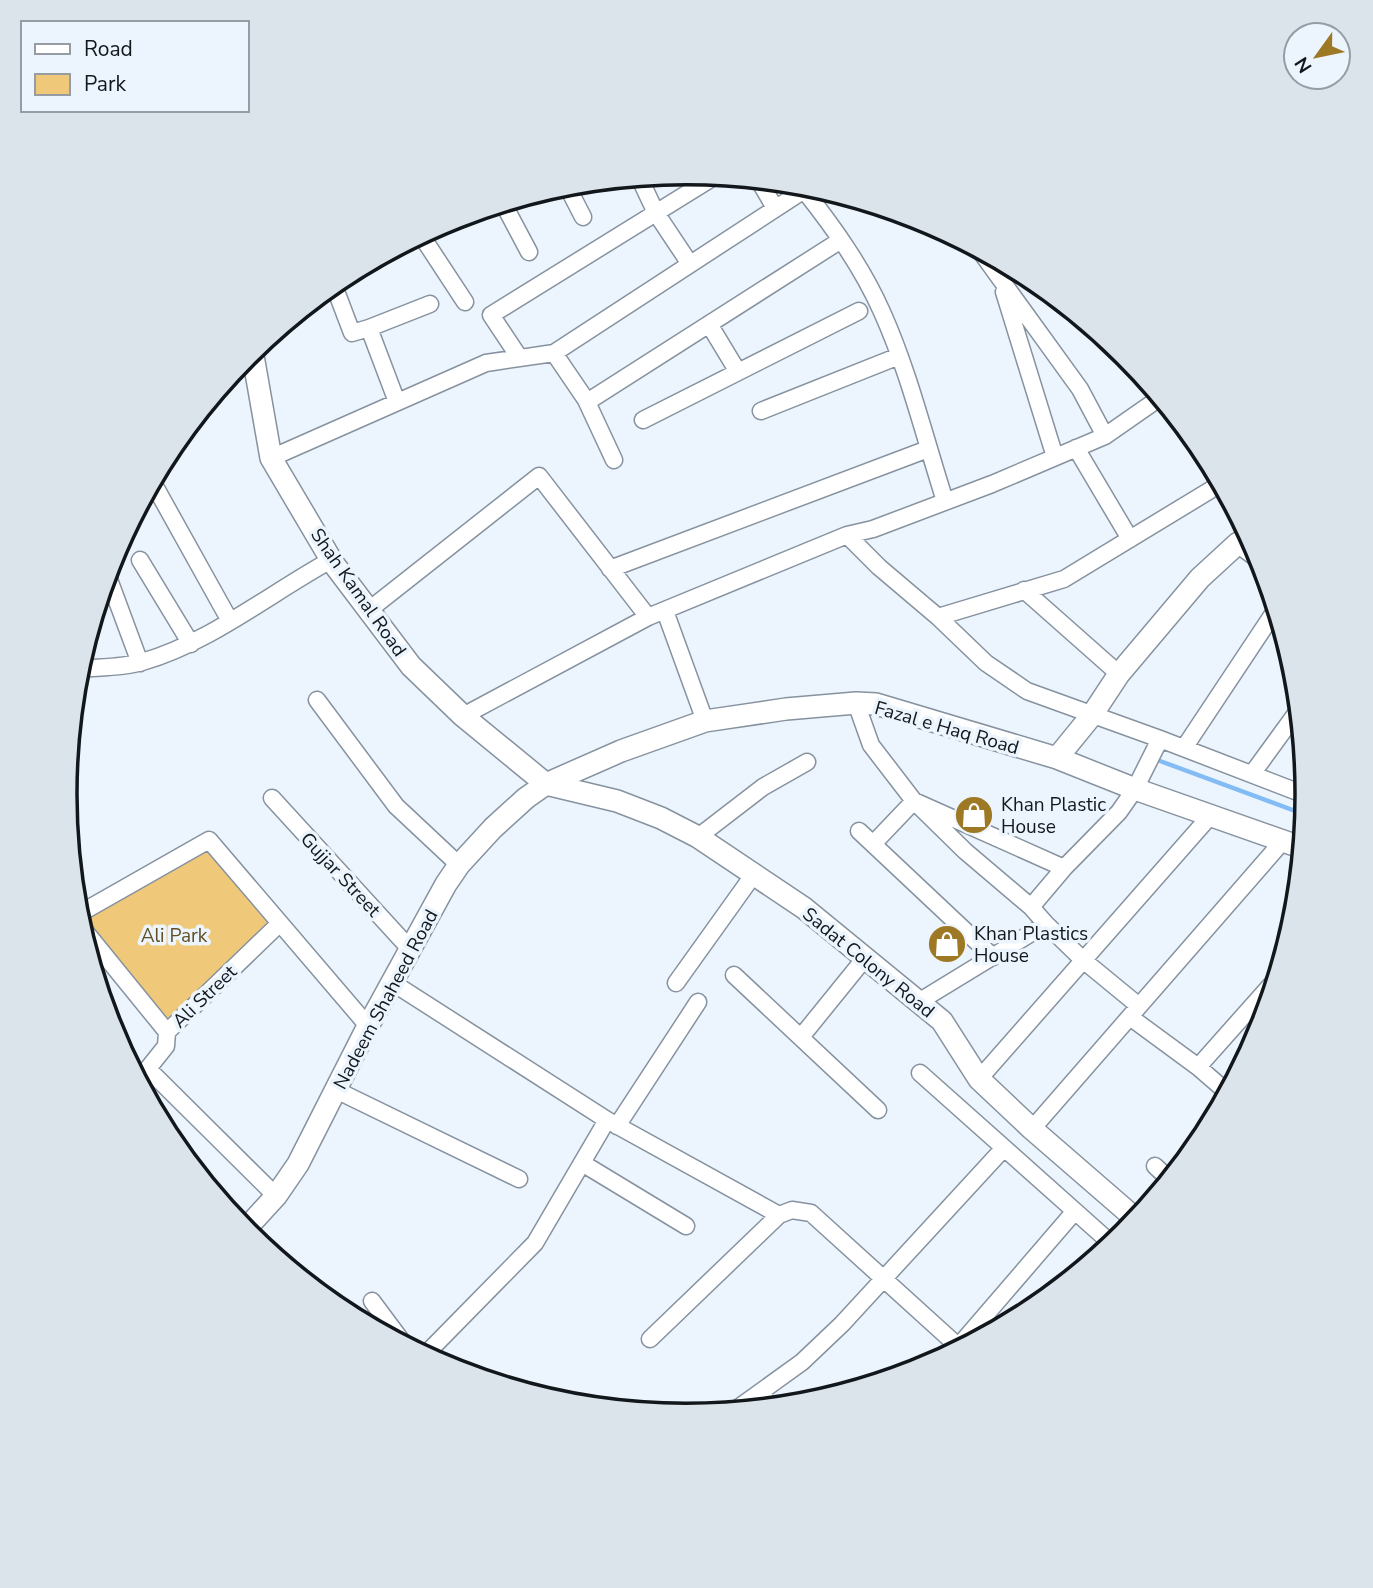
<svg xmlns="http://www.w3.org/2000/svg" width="1373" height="1588" viewBox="0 0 1373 1588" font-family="'Nunito Sans',sans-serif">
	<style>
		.green { fill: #efc979 }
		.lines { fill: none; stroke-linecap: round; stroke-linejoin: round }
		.stream { stroke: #83bcf5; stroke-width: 4.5 }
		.street-casing { stroke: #86929f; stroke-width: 19 }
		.secondary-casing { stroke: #86929f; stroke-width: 24 }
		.street { stroke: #fff; stroke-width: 16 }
		.secondary { stroke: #fff; stroke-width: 21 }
		.labels { text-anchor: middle; stroke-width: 7; stroke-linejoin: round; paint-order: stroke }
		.street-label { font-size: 19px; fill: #12171c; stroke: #ecf5fd }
		.poi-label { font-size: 19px; fill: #12171c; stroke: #ecf5fd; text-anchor: start }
		.park-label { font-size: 19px; fill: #614e25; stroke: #ecf5fd }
		.rim { fill: none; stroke: #12171c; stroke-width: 3.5 }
	</style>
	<rect width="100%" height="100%" fill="#ecf5fd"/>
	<path class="green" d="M209,840L279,924L167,1032L77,915Z"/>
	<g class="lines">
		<path class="stream" d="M1160,761L1306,815"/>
		<g class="street-casing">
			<path id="street" d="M639,177L656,213L690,264
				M758,179L775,208
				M566,184L583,217
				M503,203L529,252
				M421,235L465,302
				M978,248L1080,389L1105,436
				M333,283L352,333L369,328L397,402
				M1004,292L1055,457
				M709,324L738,372
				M369,328L430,304
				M554,353L804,190C834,228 862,267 882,312C909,372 925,439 945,501
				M519,357L491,315L717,175
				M587,402L841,240
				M761,411L899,356
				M643,420L859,311
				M1076,448L1130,539
				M271,458L486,363L554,353L586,400L614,460
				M152,481L230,621
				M847,535L879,567L938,617L986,663L1027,691L1160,739L1308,796
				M1237,544L1263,563
				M140,560L191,644
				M610,569L928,449
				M107,574L140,663
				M1024,590L1119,674
				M369,610L539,476L648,617
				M665,611L705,721
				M938,617L1064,579L1222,483
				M78,669C98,667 122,668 142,662C211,642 269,594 331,560
				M317,700L396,806L459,865
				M856,703L871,745L914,801L965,851L1031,907L1046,924L1083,960L1139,1006
				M463,716L648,617L847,535L873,529L992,484L1105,436L1161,397
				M1184,748L1277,608
				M1252,774L1300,708
				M272,798L411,950
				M859,831L993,957
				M698,837L763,787L807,762
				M873,844L914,801L1064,868
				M1031,907L1064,868L1119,812L1135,789L1160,739
				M77,915L209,840L368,1026
				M80,925L167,1032L279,924
				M734,975L878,1110
				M393,983L607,1120L535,1243L424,1356
				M676,983L754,874
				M920,1001L1046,924
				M1130,1017L1198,1067L1228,1093
				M801,1037L865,958
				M1198,1067L1278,977
				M149,1070L276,1196
				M920,1073L1113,1245
				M979,1079L1211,815
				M138,1081L166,1046L167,1032
				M336,1090L519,1179
				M607,1120L779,1215L792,1210L811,1213L961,1349
				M617,1126L698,1002
				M1032,1129L1282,842
				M582,1163L686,1226
				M1155,1166L1170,1180
				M372,1301L404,1344
				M650,1339L779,1215
				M958,1347L1075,1211
				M761,1393L772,1407
				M734,1411L802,1362L842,1324L1004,1148"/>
		</g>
		<g class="secondary-casing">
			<path id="secondary" d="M252,350L271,458L333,563L411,666L463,716L546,784L617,801L661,818L698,837L804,908L942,1021L979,1079L1032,1129L1137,1220
				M1057,758L1092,715L1119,674L1200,578L1237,544L1250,536
				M244,1231L276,1196L298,1164L368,1026L446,884L459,865L493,828L526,798L546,784L621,751L705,721L786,709L856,703L876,704L1057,758L1135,789L1303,848"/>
		</g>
		<use href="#street" class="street"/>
		<use href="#secondary" class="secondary"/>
	</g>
	<defs>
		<g id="shop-disc" transform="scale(2.0125)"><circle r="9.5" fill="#9d7925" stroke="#ecf5fd"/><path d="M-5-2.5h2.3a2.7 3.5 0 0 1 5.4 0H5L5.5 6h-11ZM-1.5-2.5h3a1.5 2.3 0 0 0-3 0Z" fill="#fff"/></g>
	</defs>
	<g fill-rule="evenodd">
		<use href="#shop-disc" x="974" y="815"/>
		<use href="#shop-disc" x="947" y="944"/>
	</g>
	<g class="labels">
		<g class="street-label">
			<text transform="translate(359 592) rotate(55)" y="7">Shah Kamal Road</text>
			<text transform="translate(947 727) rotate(16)" y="7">Fazal e Haq Road</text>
			<text transform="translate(341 874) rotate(47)" y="7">Gujjar Street</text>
			<text transform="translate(869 962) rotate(39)" y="7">Sadat Colony Road</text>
			<text transform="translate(204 996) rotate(-44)" y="7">Ali Street</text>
			<text transform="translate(385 999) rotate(-62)" y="7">Nadeem Shaheed Road</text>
		</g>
		<g class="poi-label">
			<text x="1001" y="811">Khan Plastic<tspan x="1001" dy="22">House</tspan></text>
			<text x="974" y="940">Khan Plastics<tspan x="974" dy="22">House</tspan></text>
		</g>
		<g class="park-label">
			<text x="174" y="942">Ali Park</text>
		</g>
	</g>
	<path d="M0 0H1373V1588H0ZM77 794a609 609 0 1 1 1218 0a609 609 0 1 1-1218 0Z" fill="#dbe3eb" fill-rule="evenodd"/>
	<path class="rim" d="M77 794a609 609 0 1 1 1218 0a609 609 0 1 1-1218 0Z"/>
	<rect x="21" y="21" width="228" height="91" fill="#ecf5fd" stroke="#959ca3" stroke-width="2"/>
	<rect x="35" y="44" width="35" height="10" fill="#ffffff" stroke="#959ca3" stroke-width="2"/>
	<text x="84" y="56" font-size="21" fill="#12171c">Road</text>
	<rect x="35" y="74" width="35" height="21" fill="#efc979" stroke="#959ca3" stroke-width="2"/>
	<text x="84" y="91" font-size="21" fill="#12171c">Park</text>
	<g transform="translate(1317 56) rotate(237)"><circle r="33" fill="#ecf5fd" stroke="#959ca3" stroke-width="2"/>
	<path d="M0-5L12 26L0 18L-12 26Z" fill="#9d7925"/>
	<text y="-10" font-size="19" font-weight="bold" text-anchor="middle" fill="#12171c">N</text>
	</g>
</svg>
